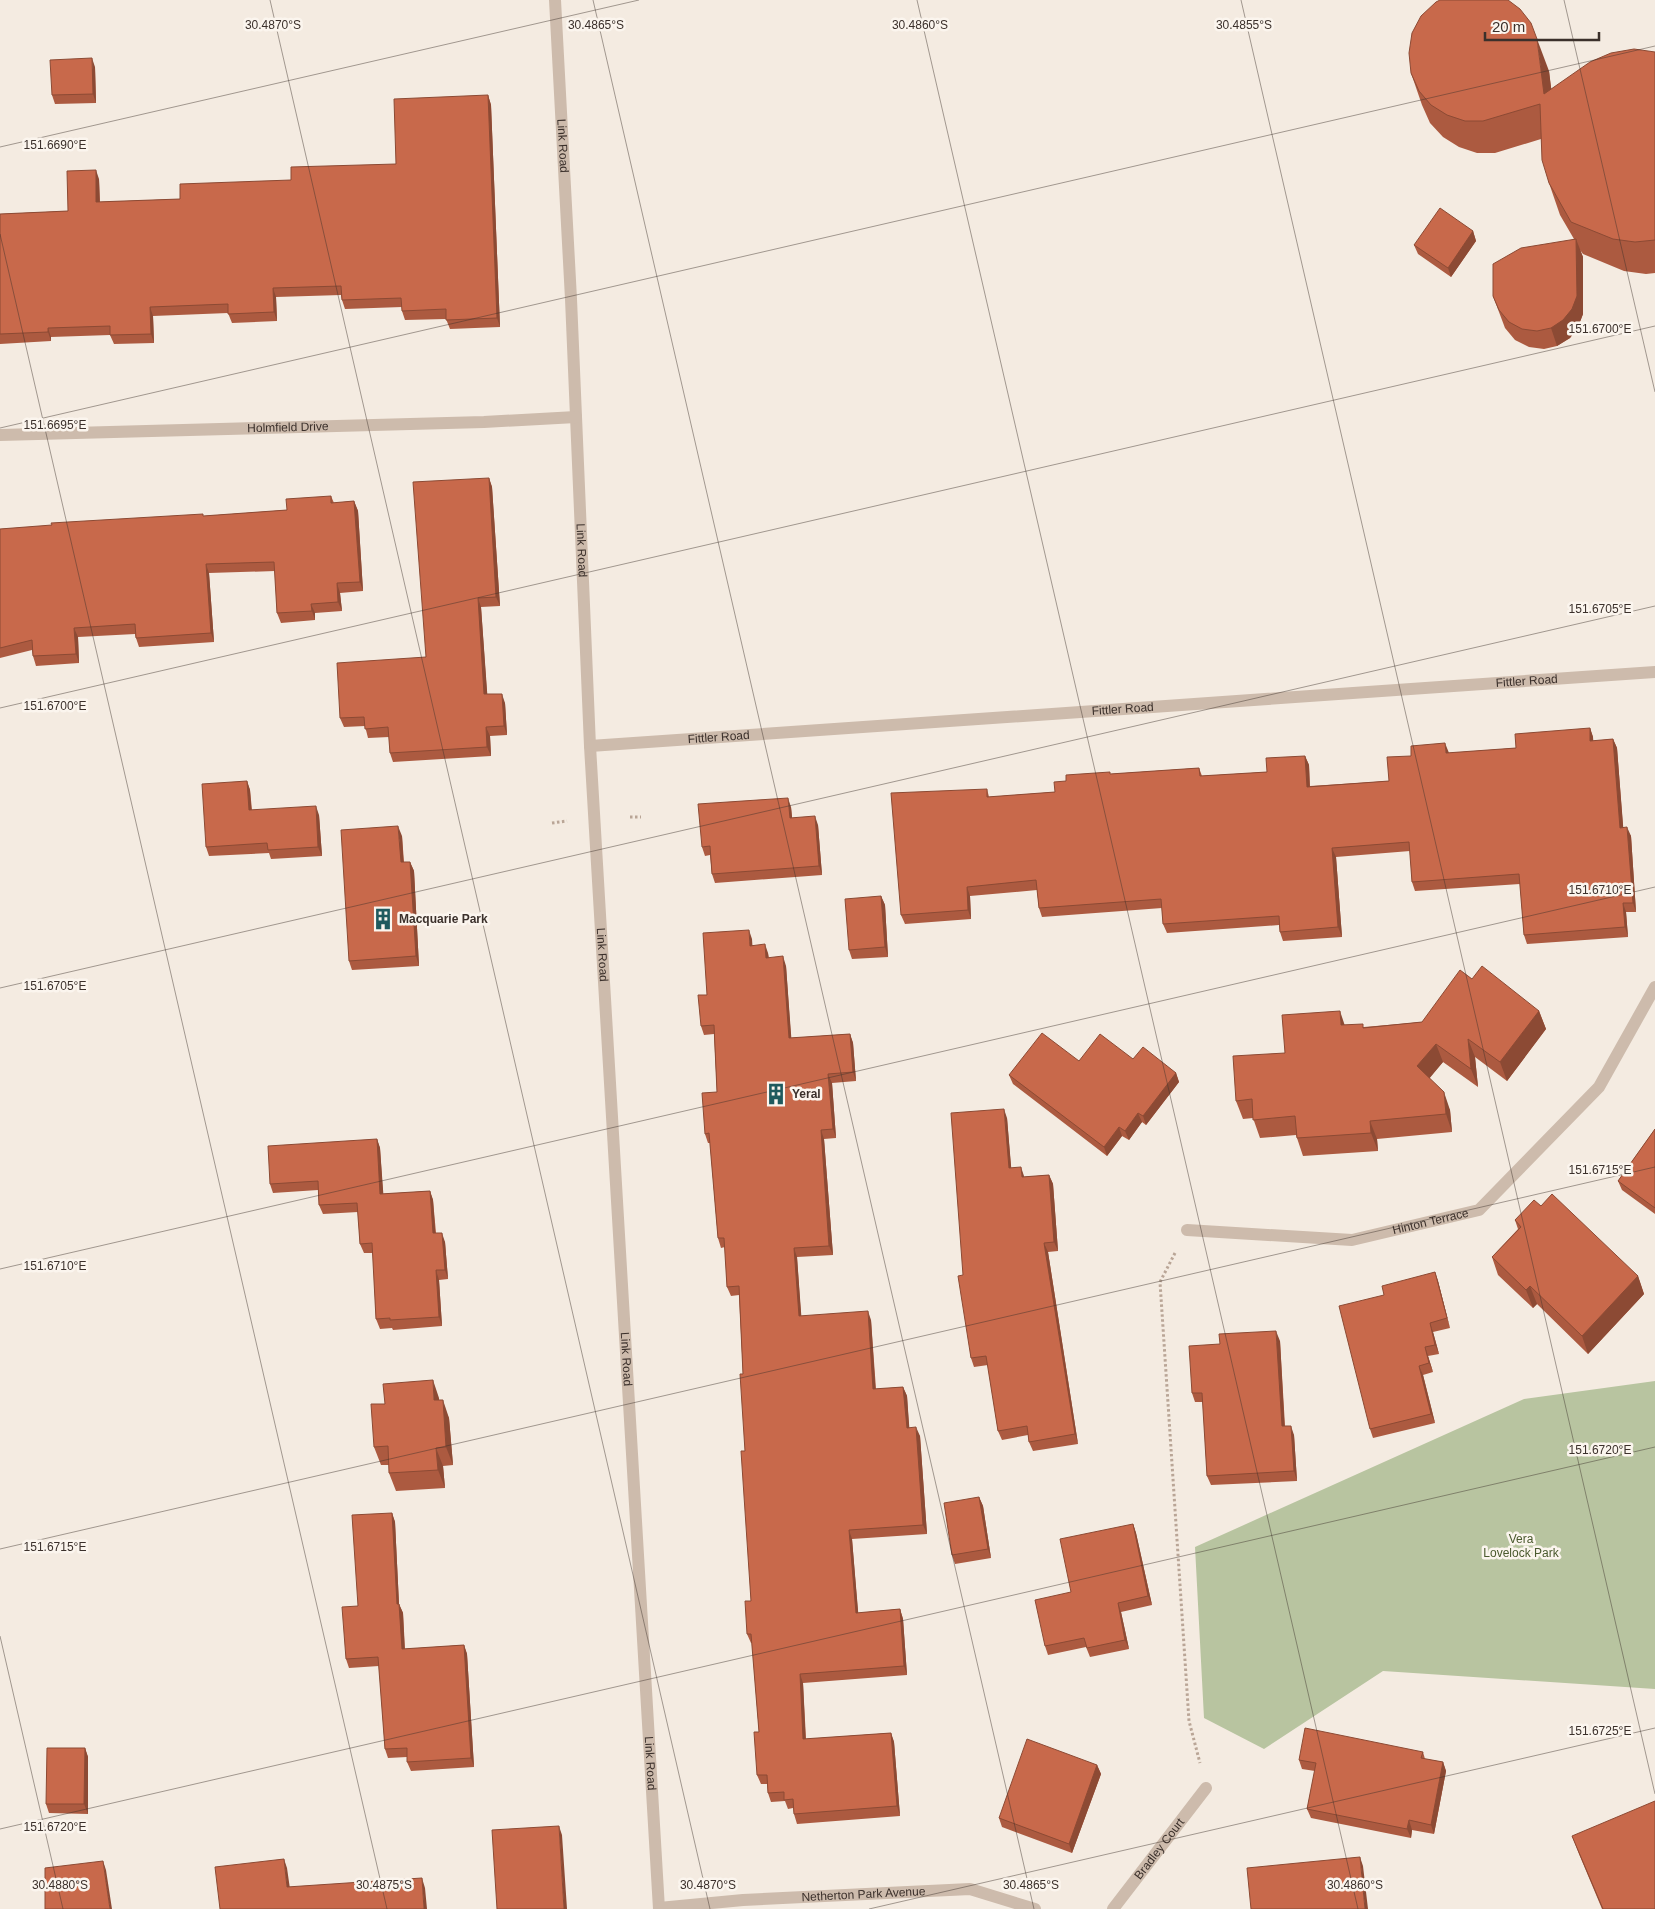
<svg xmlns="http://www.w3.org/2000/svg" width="1655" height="1909" viewBox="0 0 1655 1909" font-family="Helvetica,sans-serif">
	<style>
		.green { fill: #b8c4a0 }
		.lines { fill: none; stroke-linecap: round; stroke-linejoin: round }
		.path { stroke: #b9a596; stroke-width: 3; stroke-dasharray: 2.5 2.5; stroke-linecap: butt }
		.minor { stroke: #cdbbac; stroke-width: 12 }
		.wall { fill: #ac5a40 }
		.shaded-wall { fill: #8c4a34 }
		.building { fill: #c8694b; stroke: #8c4a34 }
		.ticks { fill: none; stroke: #3b302b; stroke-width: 1; stroke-opacity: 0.45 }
		.labels { text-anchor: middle; stroke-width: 5; stroke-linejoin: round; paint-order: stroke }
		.street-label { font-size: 12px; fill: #3b302b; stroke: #fbf5ee }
		.poi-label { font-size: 12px; font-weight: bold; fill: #3b302b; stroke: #fbf5ee; text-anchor: start }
		.park-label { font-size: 12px; fill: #4a5a2e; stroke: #fbf5ee }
		.ticks-label { font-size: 12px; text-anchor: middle; fill: #3b302b; stroke: #fbf5ee; stroke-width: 5; stroke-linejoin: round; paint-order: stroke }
	</style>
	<rect width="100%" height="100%" fill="#f4ebe1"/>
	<path class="green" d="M1655,1381V1689L1383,1671L1264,1749L1204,1718L1195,1547L1524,1399Z"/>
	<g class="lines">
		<path class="path" d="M630,817H641
			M552,823L567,821
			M1175,1253L1160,1282L1189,1721L1200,1763"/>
		<g class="minor">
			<path id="s1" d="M555,0L571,299L590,746L659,1909"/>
			<path id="s2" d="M0,435L484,422L576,417"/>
			<path id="s3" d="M590,746L1655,672"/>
			<path id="s4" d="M1187,1230L1352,1240L1479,1210L1599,1087L1655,987"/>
			<path id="s5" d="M659,1908L743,1900L970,1889L1035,1909"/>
			<path id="s6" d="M1113,1909L1206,1788"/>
		</g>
	</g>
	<path class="wall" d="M1655,52V273L1646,274L1624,271L1583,254L1580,250L1583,257V314L1578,327L1570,338L1557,346L1544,349L1529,347L1515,340L1505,328L1493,296L1574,239L1560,215L1549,183L1541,139L1495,153H1477L1459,147L1443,137L1430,123L1422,105L1411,73L1549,71L1551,89Z
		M95,67L96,103L55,104L52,95Z
		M488,95L491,105L500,327L450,329L446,319L405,320L402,311V307L345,309L342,300L341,295L276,297L277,321L232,323L228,313L153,316L154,343L114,344L110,335L51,337V341L0,344V214L68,211L99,179L100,202L180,199L291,180L396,164Z
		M1473,231L1476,241L1451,277L1418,254L1414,245Z
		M489,478L492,487L500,606L481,607L487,694L505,703L507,735L490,736L491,756L393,762L390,753L389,737L368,738L365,726L344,727L340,718L426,657Z
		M331,496L334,503L354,501L358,511L363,591L340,593L342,611L315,613V620L281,623L277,613L275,571L209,573L214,642L139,647L136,638L135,634L78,637L79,663L36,666L33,656L32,650L0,658V529L204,516L287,510Z
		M1590,728L1593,737V741L1613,739L1617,748L1623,827L1631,836L1636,912H1626L1628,937L1527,944L1524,935L1520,884L1415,891L1412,882L1410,851L1336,857L1342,937L1283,941L1280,932L1279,925L1167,933L1163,924L1162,908L1042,917L1039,908L1037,890L970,896L971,919L905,924L901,915L987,789L989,797L1055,792L1066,781L1111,774L1199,768L1202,776L1267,772L1305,756L1309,765L1310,786L1389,781L1449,753L1516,748Z
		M247,781L250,790L252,810L319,815L322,856L271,859L269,853L209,856L206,847Z
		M791,807L792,818L818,825L822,875L715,883L712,874L710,855L705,856L702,847Z
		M402,836L404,862H410L414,871L419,966L352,970L349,961Z
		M881,896L885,905L888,957L852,959L849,950Z
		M752,939V945L768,953L769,958L786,966L791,1038L850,1034L853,1043L856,1081L832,1083L836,1138L824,1139L833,1255L797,1257L801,1316L871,1320L876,1389L903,1387L907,1396L909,1428L920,1436L927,1534L852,1539L858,1613L900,1609L903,1619L907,1675L803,1683L806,1739L891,1733L894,1742L900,1816L797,1824L794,1814L793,1808L788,1809L785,1801L771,1802L768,1793L767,1784H761L757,1775L759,1732L752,1643H751L747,1634L751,1601L745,1451L743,1374L739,1295L731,1296L727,1287L725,1247L721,1248L718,1238L710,1143H708L705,1134L717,1092L714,1034L704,1035L701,1026L707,995Z
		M1472,979L1539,1011L1546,1029L1507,1081L1475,1057L1478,1087L1443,1062L1429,1078L1450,1110L1452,1132L1377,1139L1378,1151L1303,1156L1296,1135L1260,1138L1253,1118L1243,1119L1236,1101L1285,1053L1345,1025L1364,1027L1422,1022Z
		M1133,1059L1176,1073L1179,1082L1146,1125L1142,1122L1129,1140L1122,1136L1107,1156L1013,1084L1009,1075L1079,1061Z
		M1007,1118L1011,1168L1024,1177L1049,1175L1053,1184L1058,1251L1048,1252L1078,1444L1033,1451L1029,1442L1028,1435L1002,1440L998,1431L988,1365L974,1367L971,1358L963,1275Z
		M1655,1129V1214L1622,1190L1618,1181Z
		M377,1139L380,1148L383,1194L430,1191L433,1200L436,1233L445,1242L448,1279L439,1280L442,1326L393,1330L392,1328L380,1329L376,1319L373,1253H364L360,1244L358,1212L323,1214L319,1205L318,1190L273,1193L270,1184Z
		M1541,1206L1638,1276L1644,1294L1588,1354L1537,1304L1533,1308L1498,1275L1492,1257L1518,1229L1515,1220Z
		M1435,1272L1438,1281L1450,1328L1433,1332L1439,1354L1428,1356L1433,1372L1423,1375L1435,1423L1373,1438L1370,1429L1384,1295Z
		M1280,1341L1285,1426L1294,1435L1297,1481L1211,1485L1207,1476L1203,1402H1195L1192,1393Z
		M439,1398V1400L449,1418L453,1465L443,1466L445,1488L396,1491L389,1473V1465H381L374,1447Z
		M979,1497L983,1506L991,1558L955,1564L952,1555Z
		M392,1513L395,1522L399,1604L403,1613L405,1649L464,1645L467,1654L474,1767L411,1771L407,1762V1757L388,1758L385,1749L379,1666L349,1668L346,1659L358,1606Z
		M1133,1524L1136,1533L1152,1605L1121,1612L1129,1649L1090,1657L1086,1647L1048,1655L1045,1646L1071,1592Z
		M85,1748L88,1757V1814L49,1813L46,1804Z
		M1423,1752L1425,1759L1443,1762L1446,1771L1434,1834L1412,1830L1411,1838L1311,1818L1307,1809L1315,1771L1302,1769L1299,1760Z
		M1097,1765L1101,1774L1072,1853L1002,1827L999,1818Z
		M1572,1836L1655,1909H1602L1579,1854Z"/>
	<path class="shaded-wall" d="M1537,39L1549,71L1556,126L1544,94Z
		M92,58L95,67L96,103L93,94Z
		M488,95L491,105L500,327L497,318Z
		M96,170L99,179L100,211L96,202Z
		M1473,231L1476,241L1451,277L1448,268Z
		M1576,239L1583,257V314L1578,327L1570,338L1557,346L1551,328Z
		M273,288L276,297L277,321L274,312Z
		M150,307L153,316L154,343L151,334Z
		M48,328L51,337V341L48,332Z
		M489,478L492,487L500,606L496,597Z
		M354,501L358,511L363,591L360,582Z
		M206,564L209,573L214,642L211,633Z
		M337,583L340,593L342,611L338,602Z
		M478,598L481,607L488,704L484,694Z
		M311,604L315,613V620L312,611Z
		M74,628L78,637L79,663L76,654Z
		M502,694L505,703L507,735L504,726Z
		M486,727L490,736L491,756L487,747Z
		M1590,728L1593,737L1594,750L1590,741Z
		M1613,739L1617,748L1624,837L1620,828Z
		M1445,743L1449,753V763L1446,753Z
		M1305,756L1309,765L1310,796L1307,787Z
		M247,781L250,790L252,819L249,810Z
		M788,798L791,807L793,827L790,818Z
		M316,806L319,815L322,856L318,847Z
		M815,816L818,825L822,875L819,866Z
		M398,826L402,836L404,872L401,862Z
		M1627,827L1631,836L1636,912L1633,903Z
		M1332,848L1336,857L1342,937L1338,927Z
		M410,862L414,871L419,966L416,956Z
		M967,887L970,896L971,919L968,910Z
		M881,896L885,905L888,957L885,947Z
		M1623,903L1626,912L1628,937L1625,927Z
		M749,930L752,939L753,955L750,946Z
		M765,944L768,953L769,967L766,958Z
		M783,956L786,966L792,1047L789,1038Z
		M1340,1011L1346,1029L1341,1025Z
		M1539,1011L1546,1029L1507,1081L1500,1062Z
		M850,1034L853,1043L856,1081L853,1072Z
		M1468,1039L1475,1057L1478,1087L1471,1069Z
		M1436,1044L1443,1062L1424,1085L1417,1066Z
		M1176,1073L1179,1082L1146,1125L1143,1116Z
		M828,1074L832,1083L836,1138L833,1129Z
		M1444,1092L1450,1110L1452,1132L1446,1114Z
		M1004,1109L1007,1118L1012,1177L1009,1168Z
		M1138,1113L1142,1122L1129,1140L1125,1131Z
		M1370,1121L1377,1139L1378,1151L1371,1133Z
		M1119,1127L1122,1136L1107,1156L1104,1147Z
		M821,1130L824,1139L833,1255L829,1246Z
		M377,1139L380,1148L384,1203L380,1194Z
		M1021,1167L1024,1176L1025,1186L1022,1177Z
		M1049,1175L1053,1184L1058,1251L1054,1242Z
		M430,1191L433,1200L436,1243L433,1233Z
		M442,1233L445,1242L448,1279L445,1270Z
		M1044,1243L1048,1252L1078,1444L1075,1434Z
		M794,1248L797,1257L802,1325L799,1316Z
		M436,1270L439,1280L442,1326L439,1317Z
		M1435,1272L1438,1281L1450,1328L1447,1318Z
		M1638,1276L1644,1294L1588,1354L1582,1336Z
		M1530,1286L1537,1304L1533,1308L1526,1290Z
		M868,1311L871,1320L876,1398L873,1389Z
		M1430,1323L1433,1332L1439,1354L1435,1345Z
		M1276,1331L1280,1341L1285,1435L1282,1426Z
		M1425,1347L1428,1356L1433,1372L1429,1363Z
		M1419,1366L1423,1375L1435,1423L1431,1414Z
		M433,1380L439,1398L440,1418L434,1400Z
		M903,1387L907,1396L910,1437L907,1428Z
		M443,1400L449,1418L453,1465L446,1447Z
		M1291,1426L1294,1435L1297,1481L1294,1471Z
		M916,1427L920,1436L927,1534L923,1525Z
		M436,1448L443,1466L445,1488L438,1470Z
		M979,1497L983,1506L991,1558L988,1549Z
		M392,1513L395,1522L399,1604L403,1613L405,1658L402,1649L397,1604Z
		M1133,1524L1136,1533L1152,1605L1148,1596Z
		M849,1530L852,1539L859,1622L856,1613Z
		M1118,1603L1121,1612L1129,1649L1125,1640Z
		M900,1609L903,1619L907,1675L904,1666Z
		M464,1645L467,1654L474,1767L471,1758Z
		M800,1674L803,1683L806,1748L803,1739Z
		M891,1733L894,1742L900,1816L897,1806Z
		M85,1748L88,1757V1814L84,1804Z
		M1443,1762L1446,1771L1434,1834L1431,1825Z
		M1097,1765L1101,1774L1072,1853L1069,1844Z
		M1409,1820L1412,1830L1411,1838L1407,1829Z
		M559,1826L562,1835L567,1909H564Z
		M1360,1857L1363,1866L1368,1909H1365Z
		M284,1859L287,1868L291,1896L287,1887Z
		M103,1861L106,1870L112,1909H110Z
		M422,1878L425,1888L427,1909H424Z"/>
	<path class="building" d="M1440,0H1508L1520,9L1531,23L1537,39L1544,94L1590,62L1611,53L1634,49L1655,52V240L1635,242L1613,239L1571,222L1549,183L1542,160L1540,104L1483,121H1465L1447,115L1431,105L1419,91L1411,73L1409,53L1412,33L1421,16L1436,2Z
		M92,58L93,94L52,95L50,60Z
		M488,95L497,318L446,320V309L402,311L401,298L342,300L341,286L273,288L274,312L228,314V304L150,307L151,334L110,335V326L48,328V332L0,334V214L68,211L67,171L96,170V202L180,199V184L291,180V167L396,164L394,99Z
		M1440,208L1473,231L1448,268L1414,245Z
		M1576,239L1577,296L1572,309L1563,320L1551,328L1537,331L1522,329L1509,322L1499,310L1493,296V264L1521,248Z
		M489,478L496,597L478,598L484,694H502L504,726L486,727L487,747L390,753L388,727L365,729L364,717L340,718L337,663L426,657L413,482Z
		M331,496V503L354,501L360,582L337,583L338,602L311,604L312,611L277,613L274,562L206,564L211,633L136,638L135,624L74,628L76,654L33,656L32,640L0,648V529L52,525L51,523L203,514V516L287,510L286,499Z
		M1590,728V741L1613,739L1620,828L1627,827L1633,903H1623L1625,927L1524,935L1519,874L1412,882L1409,842L1332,848L1338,927L1280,932L1279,916L1163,924L1161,899L1039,908L1036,880L967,887L968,910L901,915L891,793L987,789V797L1055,792L1054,782L1066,781V775L1110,772V774L1199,768L1200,776L1267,772L1266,758L1305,756L1307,787L1389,781L1387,757L1411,756V746L1445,743L1446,753L1516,748L1515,734Z
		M247,781L249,810L316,806L318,847L268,850L267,843L206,847L202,784Z
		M788,798L790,818L815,816L819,866L712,874L710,846L702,847L698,804Z
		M398,826L401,862H410L416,956L349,961L341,830Z
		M881,896L885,947L849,950L845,899Z
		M749,930L750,946L765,944L766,958L783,956L789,1038L850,1034L853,1072L828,1074L833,1129L821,1130L829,1246L794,1248L799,1316L868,1311L873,1389L903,1387L907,1428L916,1427L923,1525L849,1530L856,1613L900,1609L904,1666L800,1674L803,1739L891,1733L897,1806L794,1814L793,1799L784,1800V1792L768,1793L767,1775H757L754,1732H759L751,1634H747L745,1601H751L741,1451H745L740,1374H743L739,1286L727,1287L724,1238H718L709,1133L705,1134L702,1093L717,1092L714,1025L701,1026L698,995H707L703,933Z
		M1482,966L1539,1011L1500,1062L1468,1039L1471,1069L1436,1044L1417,1066L1444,1092L1446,1114L1370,1121L1371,1133L1297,1138L1295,1116L1253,1120L1252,1099L1236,1101L1233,1056L1285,1053L1282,1015L1340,1011L1341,1025L1363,1024V1028L1422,1022L1460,970L1472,979Z
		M1042,1033L1079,1061L1100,1034L1133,1059L1143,1047L1176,1073L1143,1116L1138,1113L1125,1131L1119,1127L1104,1147L1009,1075Z
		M1004,1109L1009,1168L1021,1167L1022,1177L1049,1175L1054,1242L1044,1243L1075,1434L1029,1442L1027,1426L998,1431L986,1356L971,1358L958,1276L963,1275L951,1113Z
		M1655,1129V1208L1618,1181Z
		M377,1139L380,1194L430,1191L433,1233H442L445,1270H436L439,1317L390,1320V1318L376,1319L372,1243L360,1244L357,1203L319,1205L318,1181L270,1184L268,1146Z
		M1552,1194L1638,1276L1582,1336L1530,1286L1526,1290L1492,1257L1521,1227L1515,1220L1534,1200L1541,1206Z
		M1435,1272L1447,1318L1430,1323L1435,1345L1425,1347L1429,1363L1419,1366L1431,1414L1370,1429L1339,1306L1384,1295L1382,1286Z
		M1276,1331L1282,1426H1291L1294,1471L1207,1476L1202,1393H1192L1189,1346L1220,1344L1219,1334Z
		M433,1380L434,1400H443L446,1447L436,1448L438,1470L389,1473L388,1446L374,1447L371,1404H385L383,1384Z
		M979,1497L988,1549L952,1555L944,1503Z
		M392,1513L397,1604H399L402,1649L464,1645L471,1758L407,1762V1748L385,1749L378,1657L346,1659L342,1607L358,1606L352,1515Z
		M1133,1524L1148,1596L1118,1603L1125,1640L1087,1648L1084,1638L1045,1646L1035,1600L1071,1592L1060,1539Z
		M1305,1728L1423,1752L1421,1758L1443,1762L1431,1825L1409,1820L1407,1829L1307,1809L1316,1763L1299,1760Z
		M1027,1739L1097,1765L1069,1844L999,1818Z
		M47,1748H85L84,1804H46Z
		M1655,1801V1909H1603L1572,1836Z
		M559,1826L564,1909H497L492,1830Z
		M1360,1857L1365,1909H1251L1247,1868Z
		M284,1859L287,1887L422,1878L424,1909H220L215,1867Z
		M103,1861L110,1909H45V1868Z"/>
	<path class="ticks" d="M270,0L710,1909M593,0L1034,1909M917,0L1358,1909M1241,0L1655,1794M1564,0L1655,392M0,147L639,0M0,234L387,1909M0,428L1655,46M0,708L1655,326M0,988L1655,606M0,1269L1655,887M0,1549L1655,1167M0,1636L63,1909M0,1829L1655,1447M869,1909L1655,1728"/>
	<defs>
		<g id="building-bare" transform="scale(1.725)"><path d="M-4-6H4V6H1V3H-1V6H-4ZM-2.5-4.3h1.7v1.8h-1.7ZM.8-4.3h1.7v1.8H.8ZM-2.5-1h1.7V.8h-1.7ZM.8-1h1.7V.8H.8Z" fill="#1f5a5e" stroke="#fbf5ee" stroke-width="2.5" paint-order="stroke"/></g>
	</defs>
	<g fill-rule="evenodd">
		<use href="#building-bare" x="383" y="919"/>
		<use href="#building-bare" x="776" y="1094"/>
	</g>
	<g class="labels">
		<g class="street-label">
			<text dy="4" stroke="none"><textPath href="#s1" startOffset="146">Link Road</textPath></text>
			<text dy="4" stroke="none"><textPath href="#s2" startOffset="288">Holmfield Drive</textPath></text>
			<text dy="4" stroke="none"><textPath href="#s1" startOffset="551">Link Road</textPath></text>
			<text dy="4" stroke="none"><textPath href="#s3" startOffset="939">Fittler Road</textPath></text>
			<text dy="4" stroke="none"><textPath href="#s3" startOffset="534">Fittler Road</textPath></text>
			<text dy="4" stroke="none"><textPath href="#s3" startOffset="129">Fittler Road</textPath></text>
			<text dy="4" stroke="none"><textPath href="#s1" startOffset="956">Link Road</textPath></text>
			<text dy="4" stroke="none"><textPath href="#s4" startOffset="246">Hinton Terrace</textPath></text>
			<text dy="4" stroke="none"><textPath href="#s1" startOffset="1361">Link Road</textPath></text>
			<text dy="4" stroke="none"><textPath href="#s1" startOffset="1766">Link Road</textPath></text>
			<text dy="4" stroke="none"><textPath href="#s6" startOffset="76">Bradley Court</textPath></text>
			<text dy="4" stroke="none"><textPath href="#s5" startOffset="205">Netherton Park Avenue</textPath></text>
		</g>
		<g class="poi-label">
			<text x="399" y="923">Macquarie Park</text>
			<text x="792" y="1098">Yeral</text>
		</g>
		<g class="park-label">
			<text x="1521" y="1543">Vera<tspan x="1521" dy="14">Lovelock Park</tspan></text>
		</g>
	</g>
	<g class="ticks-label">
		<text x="273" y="29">30.4870°S</text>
		<text x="596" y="29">30.4865°S</text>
		<text x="920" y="29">30.4860°S</text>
		<text x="1244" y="29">30.4855°S</text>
		<text x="55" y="149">151.6690°E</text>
		<text x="1600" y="333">151.6700°E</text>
		<text x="55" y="429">151.6695°E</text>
		<text x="1600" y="613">151.6705°E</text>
		<text x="55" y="710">151.6700°E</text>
		<text x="1600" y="894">151.6710°E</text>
		<text x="55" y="990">151.6705°E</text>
		<text x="1600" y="1174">151.6715°E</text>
		<text x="55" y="1270">151.6710°E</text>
		<text x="1600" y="1454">151.6720°E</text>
		<text x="55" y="1551">151.6715°E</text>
		<text x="1600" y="1735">151.6725°E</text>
		<text x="55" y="1831">151.6720°E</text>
		<text x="60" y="1889">30.4880°S</text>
		<text x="384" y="1889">30.4875°S</text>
		<text x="708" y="1889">30.4870°S</text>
		<text x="1031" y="1889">30.4865°S</text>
		<text x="1355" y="1889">30.4860°S</text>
	</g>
	<path d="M1485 32v8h114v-8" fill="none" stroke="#3b302b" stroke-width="2.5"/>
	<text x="1492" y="32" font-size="15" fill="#3b302b" stroke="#fbf5ee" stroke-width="4" paint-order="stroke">20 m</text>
</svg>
